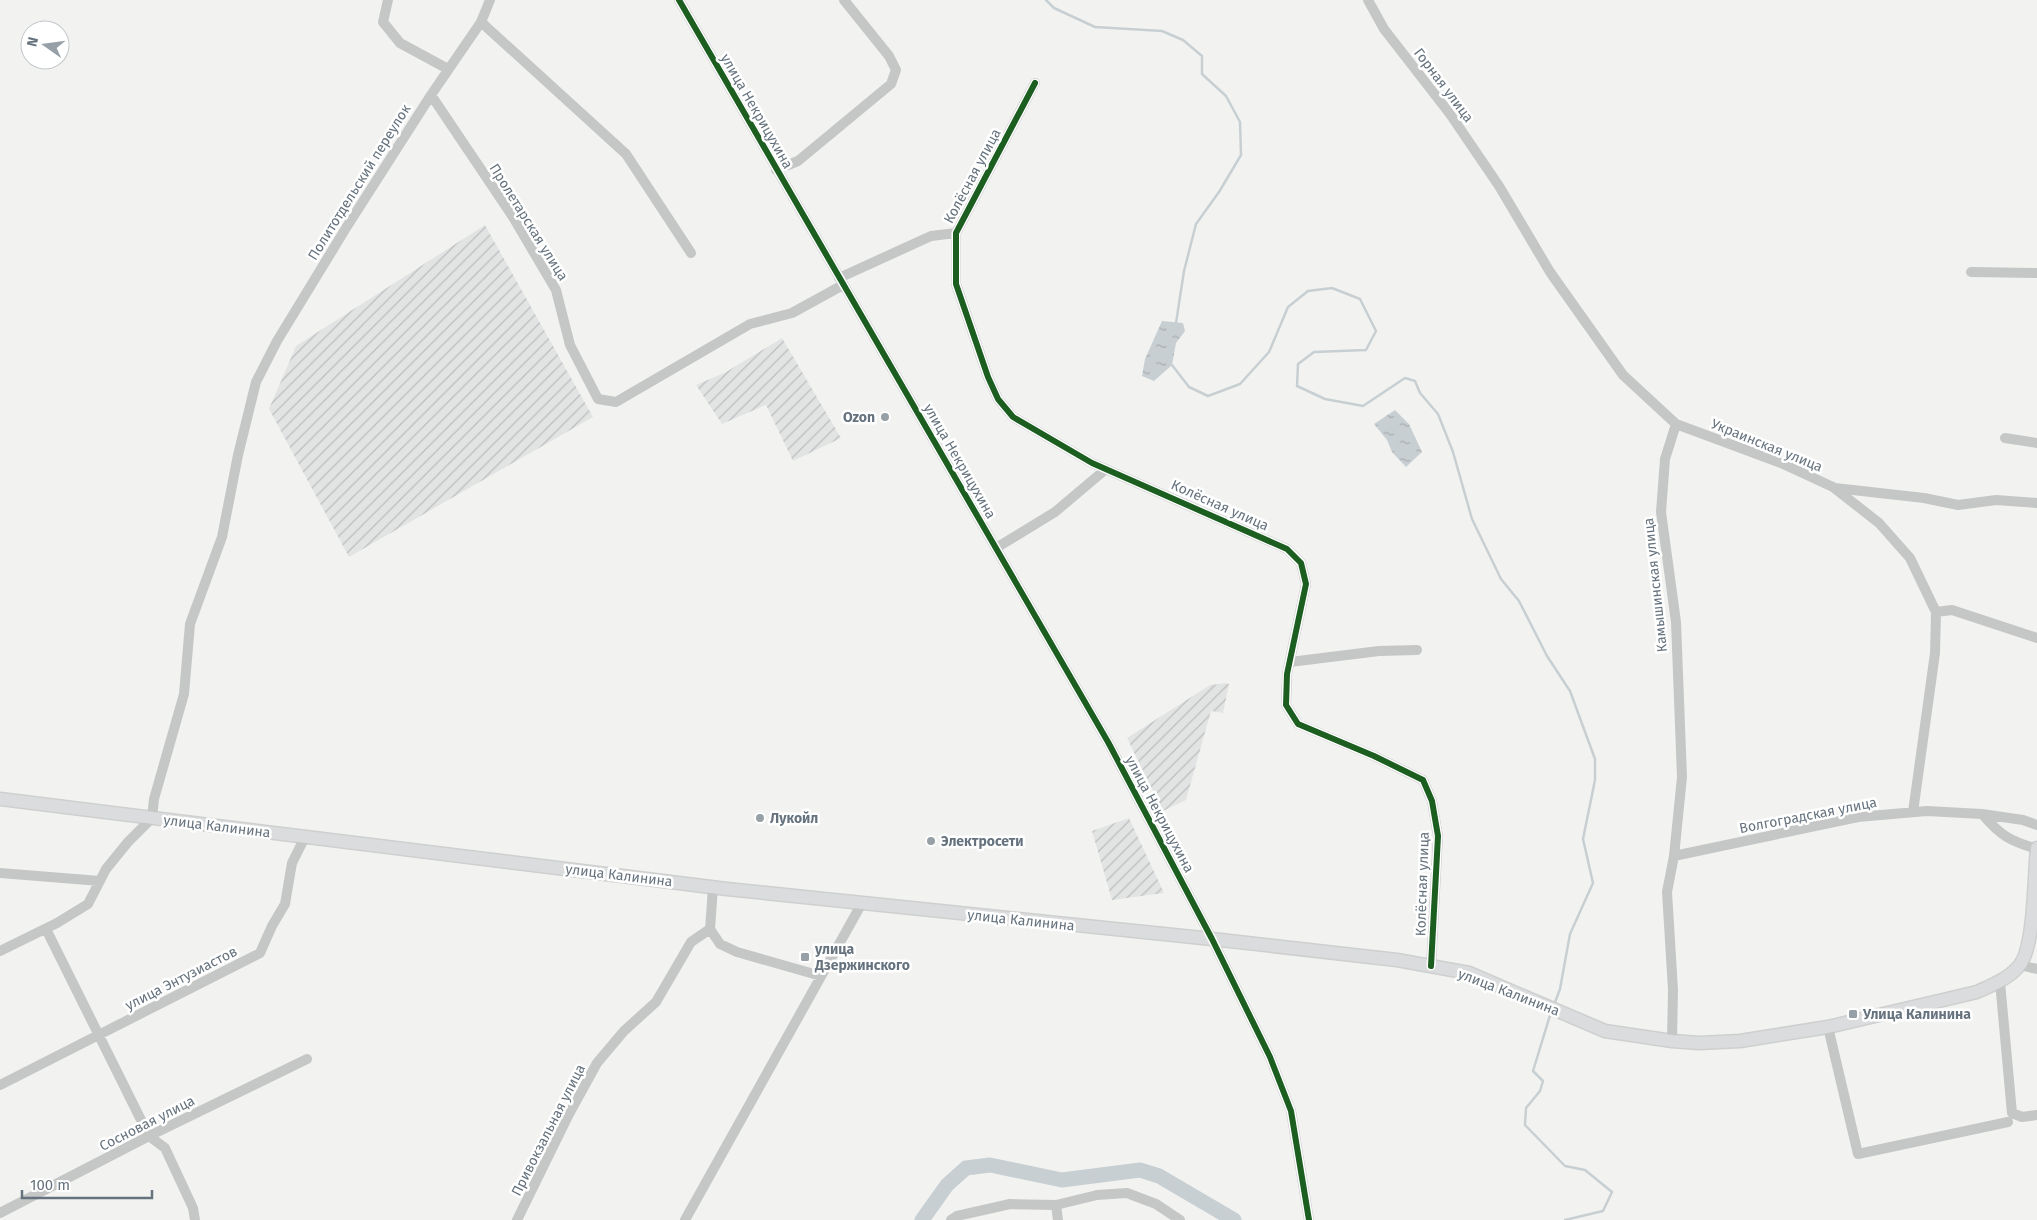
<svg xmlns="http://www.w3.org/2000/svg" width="2037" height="1220" viewBox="0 0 2037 1220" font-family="'Fira Sans',sans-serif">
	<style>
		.industrial { fill: url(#industrial-furrows) }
		.water { fill: url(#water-ripples) }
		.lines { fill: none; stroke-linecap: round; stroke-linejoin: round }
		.stream { stroke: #c8cfd2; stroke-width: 2.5 }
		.river { stroke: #c8cfd2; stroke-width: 15 }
		.major-casing { stroke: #ced0cf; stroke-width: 15 }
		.minor { stroke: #c5c7c7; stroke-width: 10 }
		.major { stroke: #dbdcdd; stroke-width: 12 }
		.cycleway-casing { stroke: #fff; stroke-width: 9 }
		.cycleway { stroke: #1b5e20; stroke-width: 6 }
		.poi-dot { fill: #97a0a6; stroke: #fff; stroke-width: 2 }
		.labels { text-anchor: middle; stroke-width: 5; stroke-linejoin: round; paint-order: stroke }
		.street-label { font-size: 14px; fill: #66737e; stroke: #fff }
		.poi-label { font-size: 14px; font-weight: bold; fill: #66737e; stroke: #fff; text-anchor: start }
	</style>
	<defs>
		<pattern id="industrial-furrows" width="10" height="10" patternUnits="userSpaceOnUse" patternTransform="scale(1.25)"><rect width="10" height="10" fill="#e2e4e4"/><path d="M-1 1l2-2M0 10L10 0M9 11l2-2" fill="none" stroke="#bbbdbe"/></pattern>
		<pattern id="water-ripples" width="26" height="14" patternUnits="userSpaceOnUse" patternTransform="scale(1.25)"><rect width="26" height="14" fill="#c8cfd2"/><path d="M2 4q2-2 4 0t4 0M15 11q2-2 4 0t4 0" fill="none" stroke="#a6acb0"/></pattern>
	</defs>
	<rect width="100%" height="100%" fill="#f2f3f1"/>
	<path class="industrial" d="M485,225L593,417L349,557L269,409L296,346Z
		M782,338L841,438L793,461L766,405L722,424L696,385L726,372Z
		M1225,683L1229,684L1223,713L1211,711L1186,800L1163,811L1127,738L1210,685Z
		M1129,818L1164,893L1112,900L1092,831Z"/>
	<path class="water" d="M1162,321L1183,323L1185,331L1176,343L1172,365L1154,381L1142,376L1145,359Z
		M1395,410L1409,424L1422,452L1406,467L1392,452L1387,440L1374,424Z"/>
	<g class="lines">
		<path class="stream" d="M1046,0L1054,8L1095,27L1162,31L1183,40L1202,56V74L1226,96L1240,122L1241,155L1219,192L1196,224L1184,271L1176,323
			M1172,365L1189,387L1208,396L1240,384L1269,352L1288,307L1308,291L1332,288L1360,299L1376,331L1366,350L1314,352L1298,364L1297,386L1325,399L1363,406L1405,378L1415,381L1420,393L1438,414L1453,452L1472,519L1501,579L1519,601L1547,656L1570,691L1595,759V780L1583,839L1593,883L1570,934L1560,989L1554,1005
			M1551,1012L1533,1071L1543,1081L1540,1091L1526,1108L1525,1125L1565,1166L1585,1170L1612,1192L1603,1211L1565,1220"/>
		<path class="river" d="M922,1220L947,1185L966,1168L990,1165L1062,1180L1140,1170L1159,1176L1234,1220"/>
		<g class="major-casing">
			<path id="major" d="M0,799L727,889L1212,939L1397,960L1469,973L1605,1031L1672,1041L1699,1043L1740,1041L1828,1027L1977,992C1992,985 2008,979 2019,966C2035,948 2034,874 2037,848"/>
		</g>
		<path class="minor" d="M388,0L383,22L400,43L448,69
			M679,0L1108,742L1212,939L1270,1057L1291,1111L1309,1220
			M1368,0L1384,29L1450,114L1499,186L1550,272L1623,375L1676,424L1781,463L1833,487L1879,523L1910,558L1936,612L1935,653L1913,812
			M481,22L626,154L691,253
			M1035,83L956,233V284L988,377L998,399L1013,417L1092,463L1287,549L1301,563L1306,584L1287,674L1286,705L1298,724L1374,756L1423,780L1432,801L1438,836L1431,966
			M431,95L513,217L556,290L570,345L598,399L616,402L750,324L792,313L843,285
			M776,170L798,161L891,84L896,70L889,56L844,0
			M1971,272L2037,273
			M839,278L931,236L956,233
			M2005,438L2037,443
			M1835,488L1924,498L1958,505L1996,500L2037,503
			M996,548L1055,512L1106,469
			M1936,612L1952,610L2037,638
			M1290,662L1379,651L1417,650
			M1982,814C2001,836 2010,841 2037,849
			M1674,856L1858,817L1927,811L1982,814L2023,820L2037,825
			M0,873L100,881
			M713,887L710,929L720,944L737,952L821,976
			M46,929L149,1136L165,1148L193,1208L195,1220
			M0,951L57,923L88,904L106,869L128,842L152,818L154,799L184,694L190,624L222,537L238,455L256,382L277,341L346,228L431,95L481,22L490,0
			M2020,965L2037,969
			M2000,982L2012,1113L2022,1117L2037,1115
			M1828,1027L1858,1154L2008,1122
			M1672,1041L1673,990L1667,892L1674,856L1682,777L1676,622L1661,512L1665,459L1676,424
			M0,1085L260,953L272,926L285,904L292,863L303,841L309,837
			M1056,1205L1058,1220
			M0,1213L149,1136L307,1059
			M517,1220L569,1114L597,1063L624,1031L656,1002L691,942L710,929
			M685,1220L862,903
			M951,1220L957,1216L1010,1204L1056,1205L1097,1195L1127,1193L1156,1204L1180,1220"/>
		<use href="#major" class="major"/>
		<g class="cycleway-casing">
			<path id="cycleway" d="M679,0L1108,742L1212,939L1270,1057L1291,1111L1309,1220
				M1035,83L956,233V284L988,377L998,399L1013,417L1092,463L1287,549L1301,563L1306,584L1287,674L1286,705L1298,724L1374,756L1423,780L1432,801L1438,836L1431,966"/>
		</g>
		<use href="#cycleway" class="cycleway"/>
	</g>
	<g class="poi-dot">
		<circle cx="885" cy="417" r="5"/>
		<circle cx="760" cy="818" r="5"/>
		<circle cx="931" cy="841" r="5"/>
		<rect x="800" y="952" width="10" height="10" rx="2.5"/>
		<rect x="1848" y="1009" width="10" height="10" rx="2.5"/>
	</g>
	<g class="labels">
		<g class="street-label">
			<text transform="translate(1444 85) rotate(53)" y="5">Горная улица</text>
			<text transform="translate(757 111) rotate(60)" y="5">улица Некрицухина</text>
			<text transform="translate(972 176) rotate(-62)" y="5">Колёсная улица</text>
			<text transform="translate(359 182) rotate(-58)" y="5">Политотдельский переулок</text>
			<text transform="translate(529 222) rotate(58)" y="5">Пролетарская улица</text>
			<text transform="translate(1767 445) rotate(22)" y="5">Украинская улица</text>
			<text transform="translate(960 461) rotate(60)" y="5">улица Некрицухина</text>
			<text transform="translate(1220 505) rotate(24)" y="5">Колёсная улица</text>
			<text transform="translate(1655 585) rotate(-96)" y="5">Камышинская улица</text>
			<text transform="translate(1160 814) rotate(62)" y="5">улица Некрицухина</text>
			<text transform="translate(1808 815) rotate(-11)" y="5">Волгоградская улица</text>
			<text transform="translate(217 826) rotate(7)" y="5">улица Калинина</text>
			<text transform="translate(619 875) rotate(7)" y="5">улица Калинина</text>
			<text transform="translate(1422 884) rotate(-88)" y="5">Колёсная улица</text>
			<text transform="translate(1021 920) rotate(6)" y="5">улица Калинина</text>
			<text transform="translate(181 978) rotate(-27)" y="5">улица Энтузиастов</text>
			<text transform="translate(1509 992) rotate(21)" y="5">улица Калинина</text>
			<text transform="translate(147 1123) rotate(-27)" y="5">Сосновая улица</text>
			<text transform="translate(548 1130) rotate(-63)" y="5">Привокзальная улица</text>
		</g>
		<g class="poi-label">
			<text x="875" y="422" text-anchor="end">Ozon</text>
			<text x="770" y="823">Лукойл</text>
			<text x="941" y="846">Электросети</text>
			<text x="815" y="954">улица<tspan x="815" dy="16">Дзержинского</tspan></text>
			<text x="1863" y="1019">Улица Калинина</text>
		</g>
	</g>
	<g transform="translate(45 45) rotate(284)"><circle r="24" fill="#ffffff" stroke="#c2c7cb"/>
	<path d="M0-4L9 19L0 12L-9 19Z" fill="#97a0a6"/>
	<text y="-8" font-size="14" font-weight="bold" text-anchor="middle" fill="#66737e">N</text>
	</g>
	<path d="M22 1190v8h130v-8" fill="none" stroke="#66737e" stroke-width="2.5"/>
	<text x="30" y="1190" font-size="15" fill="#66737e" stroke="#ffffff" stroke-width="4" paint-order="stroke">100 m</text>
</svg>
